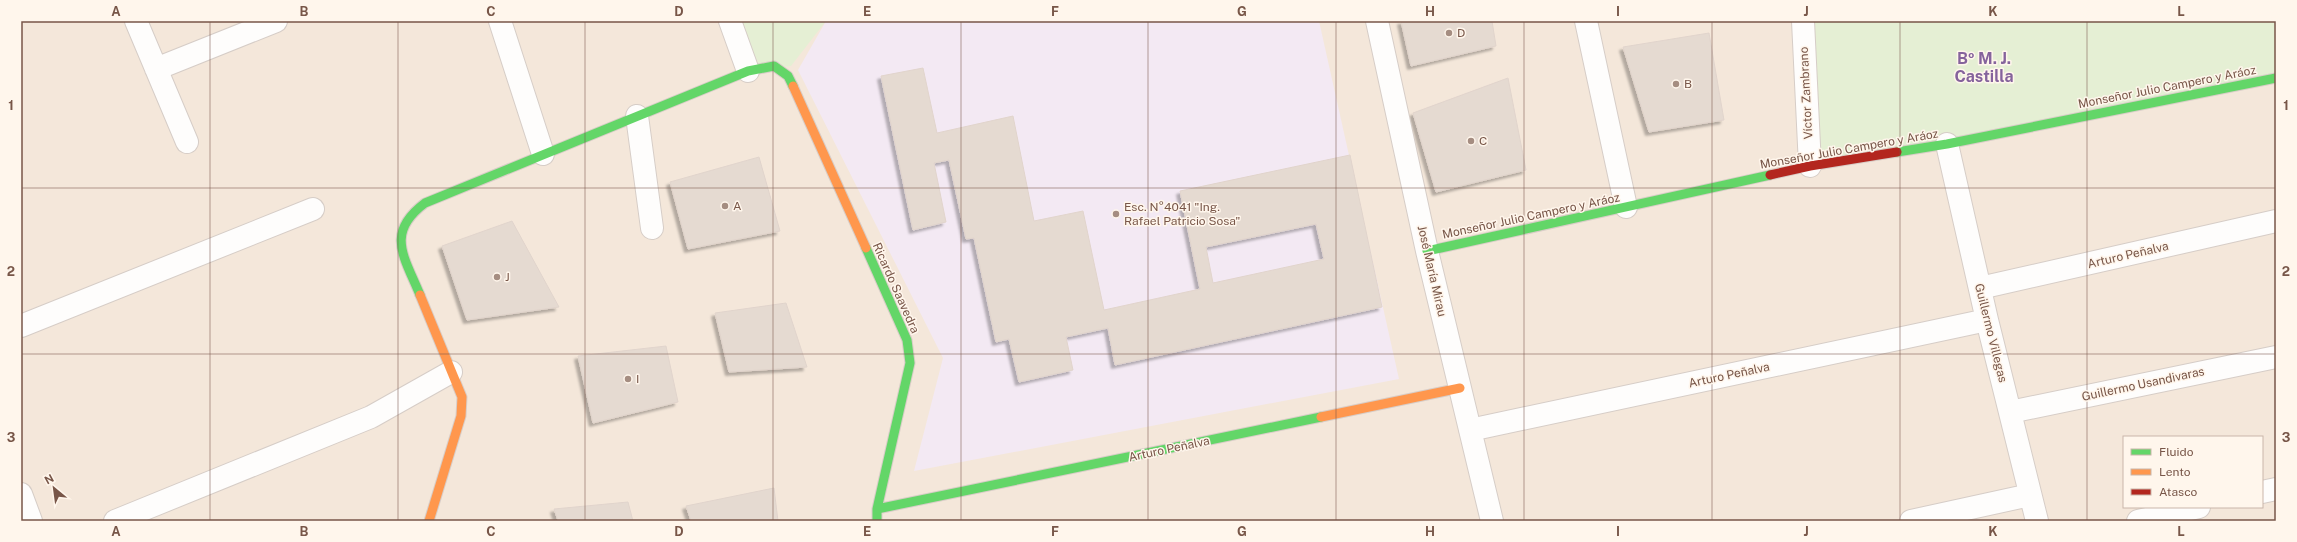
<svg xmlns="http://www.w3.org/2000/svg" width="2297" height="542" viewBox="0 0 2297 542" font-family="'Public Sans',sans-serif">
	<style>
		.residential { fill: #f4e7da; fill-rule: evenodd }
		.education { fill: #f3e9f3 }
		.green { fill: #e5efd4 }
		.building { fill: #e5dad1; stroke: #e1d4cc; fill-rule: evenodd; filter: url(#shadow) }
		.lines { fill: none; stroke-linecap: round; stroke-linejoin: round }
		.street-casing { stroke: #d6cdc7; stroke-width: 24 }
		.fast-casing { stroke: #d8cdc7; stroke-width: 11 }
		.slow-casing { stroke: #d8cdc7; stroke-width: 11 }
		.jam-casing { stroke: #d8cdc7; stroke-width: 11 }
		.street { stroke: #fefdfc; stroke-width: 22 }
		.fast { stroke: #63d668; stroke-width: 9 }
		.slow { stroke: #ff974d; stroke-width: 9 }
		.jam { stroke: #b3261e; stroke-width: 9 }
		.grid { fill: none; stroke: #785648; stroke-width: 1; stroke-opacity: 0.55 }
		.poi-dot { fill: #a58d81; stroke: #fff6ec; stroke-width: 1.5 }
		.labels { text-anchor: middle; stroke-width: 3; stroke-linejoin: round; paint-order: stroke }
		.poi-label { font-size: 12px; fill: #785648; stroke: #fff6ec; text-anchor: start }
		.street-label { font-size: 12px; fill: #785648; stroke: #fff6ec }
		.district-label { font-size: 16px; font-weight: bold; fill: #85639c; stroke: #fff6ec }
		.neatline { fill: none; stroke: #785648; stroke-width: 1.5 }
		.grid-label { font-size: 13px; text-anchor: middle; font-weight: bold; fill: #785648 }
	</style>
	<defs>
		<filter id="shadow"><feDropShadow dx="-3.5" dy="3.5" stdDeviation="1" flood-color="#0004"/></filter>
	</defs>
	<rect width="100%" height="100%" fill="#f8f2eb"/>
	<path class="residential" d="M21,21H2276V521H21ZM2124,437H2262V507H2124Z"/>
	<path class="education" d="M826,21H1319L1399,379L914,471L943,358L798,70Z"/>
	<path class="green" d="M730,21H826L791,66L748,71Z
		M1803,21H2276V78L1810,166Z"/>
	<path class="building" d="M1401,21H1492L1496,46L1411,66Z
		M1709,33L1724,120L1649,132L1623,47Z
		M923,68L937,133L1013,116L1034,221L1083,211L1104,310L1200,289L1180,191L1350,155L1382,307L1115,365L1108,328L1066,337L1073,370L1019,382L1009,339L996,342L974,238L966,239L949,160L934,163L946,222L913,230L881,76ZM1316,224L1324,259L1213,283L1206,247Z
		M1508,78L1526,170L1436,192L1413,113Z
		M759,157L780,231L688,249L670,182Z
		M512,221L559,307L467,320L442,246Z
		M786,303L807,367L729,372L715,313Z
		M666,346L678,402L593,423L578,356Z
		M774,488L778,521H691L686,506Z
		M628,502L633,521H558L554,509Z"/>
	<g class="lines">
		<g class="street-casing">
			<path id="street" d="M136,21L187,142
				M500,21L543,154
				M730,21L748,71
				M1377,21L1427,251L1492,521
				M1586,21L1626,207
				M1803,21L1810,166
				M156,69L276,21
				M637,116L652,228
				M1947,144L1987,320L2037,521
				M1980,288L2276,221
				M21,326L313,209
				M2010,412L2276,357
				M1470,430L1987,320
				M2262,492L2276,489
				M21,494L31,521
				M115,521L371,417L451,372
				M1911,521L2030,495
				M2138,521L2199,507"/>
		</g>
		<g class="fast-casing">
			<path id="fast" d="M1897,152L1947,144L2276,78
				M866,248L907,340L910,363L877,509V521
				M1427,251L1770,175
				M420,295C404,256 385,233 425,203L748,71L774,66L788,76L793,86
				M877,509L1321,417"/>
		</g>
		<g class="slow-casing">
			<path id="slow" d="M793,86L866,248
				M420,295L462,397L461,416L429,521
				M1321,417L1460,388"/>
		</g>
		<g class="jam-casing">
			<path id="jam" d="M1770,175L1810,166L1897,152"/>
		</g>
		<use href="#street" class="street"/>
		<use href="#fast" class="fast"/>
		<use href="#slow" class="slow"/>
		<use href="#jam" class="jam"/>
	</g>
	<path class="grid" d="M210,21V521M398,21V521M585,21V521M773,21V521M961,21V521M1148,21V521M1336,21V521M1524,21V521M1712,21V521M1900,21V521M2087,21V521M21,188H2276M21,354H2276"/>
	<g class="poi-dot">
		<circle cx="1449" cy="33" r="4"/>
		<circle cx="1676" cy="84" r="4"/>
		<circle cx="1471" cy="141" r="4"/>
		<circle cx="725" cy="206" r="4"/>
		<circle cx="1116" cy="214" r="4"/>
		<circle cx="497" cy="277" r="4"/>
		<circle cx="628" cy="379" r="4"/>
	</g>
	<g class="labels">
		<g class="poi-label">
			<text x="1457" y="37">D</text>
			<text x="1684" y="88">B</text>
			<text x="1479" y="145">C</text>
			<text x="733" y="210">A</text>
			<text x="1124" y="211">Esc. N°4041 "Ing.<tspan x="1124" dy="14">Rafael Patricio Sosa"</tspan></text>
			<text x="505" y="281">J</text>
			<text x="636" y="383">I</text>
		</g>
		<g class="street-label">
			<text transform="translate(2167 87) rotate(-11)" y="4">Monseñor Julio Campero y Aráoz</text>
			<text transform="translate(1806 93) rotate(-93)" y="4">Víctor Zambrano</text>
			<text transform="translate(1849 149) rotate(-10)" y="4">Monseñor Julio Campero y Aráoz</text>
			<text transform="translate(1531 216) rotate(-12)" y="4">Monseñor Julio Campero y Aráoz</text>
			<text transform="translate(2128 255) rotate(-13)" y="4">Arturo Peñalva</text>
			<text transform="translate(1432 271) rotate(77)" y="4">José María Mirau</text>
			<text transform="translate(896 288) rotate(66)" y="4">Ricardo Saavedra</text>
			<text transform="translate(1991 333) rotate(76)" y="4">Guillermo Villegas</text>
			<text transform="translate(1729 375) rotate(-12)" y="4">Arturo Peñalva</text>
			<text transform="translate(2143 384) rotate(-12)" y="4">Guillermo Usandivaras</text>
			<text transform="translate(1169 449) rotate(-12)" y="4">Arturo Peñalva</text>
		</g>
		<g class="district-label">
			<text x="1984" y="64">Bº M. J.<tspan x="1984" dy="18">Castilla</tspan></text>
		</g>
	</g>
	<rect width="2297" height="542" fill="none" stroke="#fff6ec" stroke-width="44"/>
	<rect x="2123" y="436" width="140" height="72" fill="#fff6ec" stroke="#c9b6aa"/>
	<rect x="2131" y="449" width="20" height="6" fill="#63d668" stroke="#c9b6aa"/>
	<text x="2159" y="456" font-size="12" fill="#785648">Fluido</text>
	<rect x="2131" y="469" width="20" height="6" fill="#ff974d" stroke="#c9b6aa"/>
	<text x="2159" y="476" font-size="12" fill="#785648">Lento</text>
	<rect x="2131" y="489" width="20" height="6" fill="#b3261e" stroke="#c9b6aa"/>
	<text x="2159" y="496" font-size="12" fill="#785648">Atasco</text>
	<g transform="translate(54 488) rotate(331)" stroke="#fff6ec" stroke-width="3" paint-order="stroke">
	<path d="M0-3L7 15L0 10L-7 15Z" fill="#785648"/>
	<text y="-6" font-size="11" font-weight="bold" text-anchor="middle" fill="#785648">N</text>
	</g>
	<rect x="22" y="22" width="2253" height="498" class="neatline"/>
	<g class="grid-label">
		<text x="116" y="16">A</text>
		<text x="304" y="16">B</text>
		<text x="491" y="16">C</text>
		<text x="679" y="16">D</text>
		<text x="867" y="16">E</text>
		<text x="1055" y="16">F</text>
		<text x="1242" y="16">G</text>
		<text x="1430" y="16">H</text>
		<text x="1618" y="16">I</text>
		<text x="1806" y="16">J</text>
		<text x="1993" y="16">K</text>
		<text x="2181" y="16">L</text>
		<text x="11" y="110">1</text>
		<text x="2286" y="110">1</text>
		<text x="11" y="276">2</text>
		<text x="2286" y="276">2</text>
		<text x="11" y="442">3</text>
		<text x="2286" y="442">3</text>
		<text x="116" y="536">A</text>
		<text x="304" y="536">B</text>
		<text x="491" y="536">C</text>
		<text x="679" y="536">D</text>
		<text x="867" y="536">E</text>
		<text x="1055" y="536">F</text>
		<text x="1242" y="536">G</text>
		<text x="1430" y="536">H</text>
		<text x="1618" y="536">I</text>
		<text x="1806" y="536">J</text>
		<text x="1993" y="536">K</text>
		<text x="2181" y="536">L</text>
	</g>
</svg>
